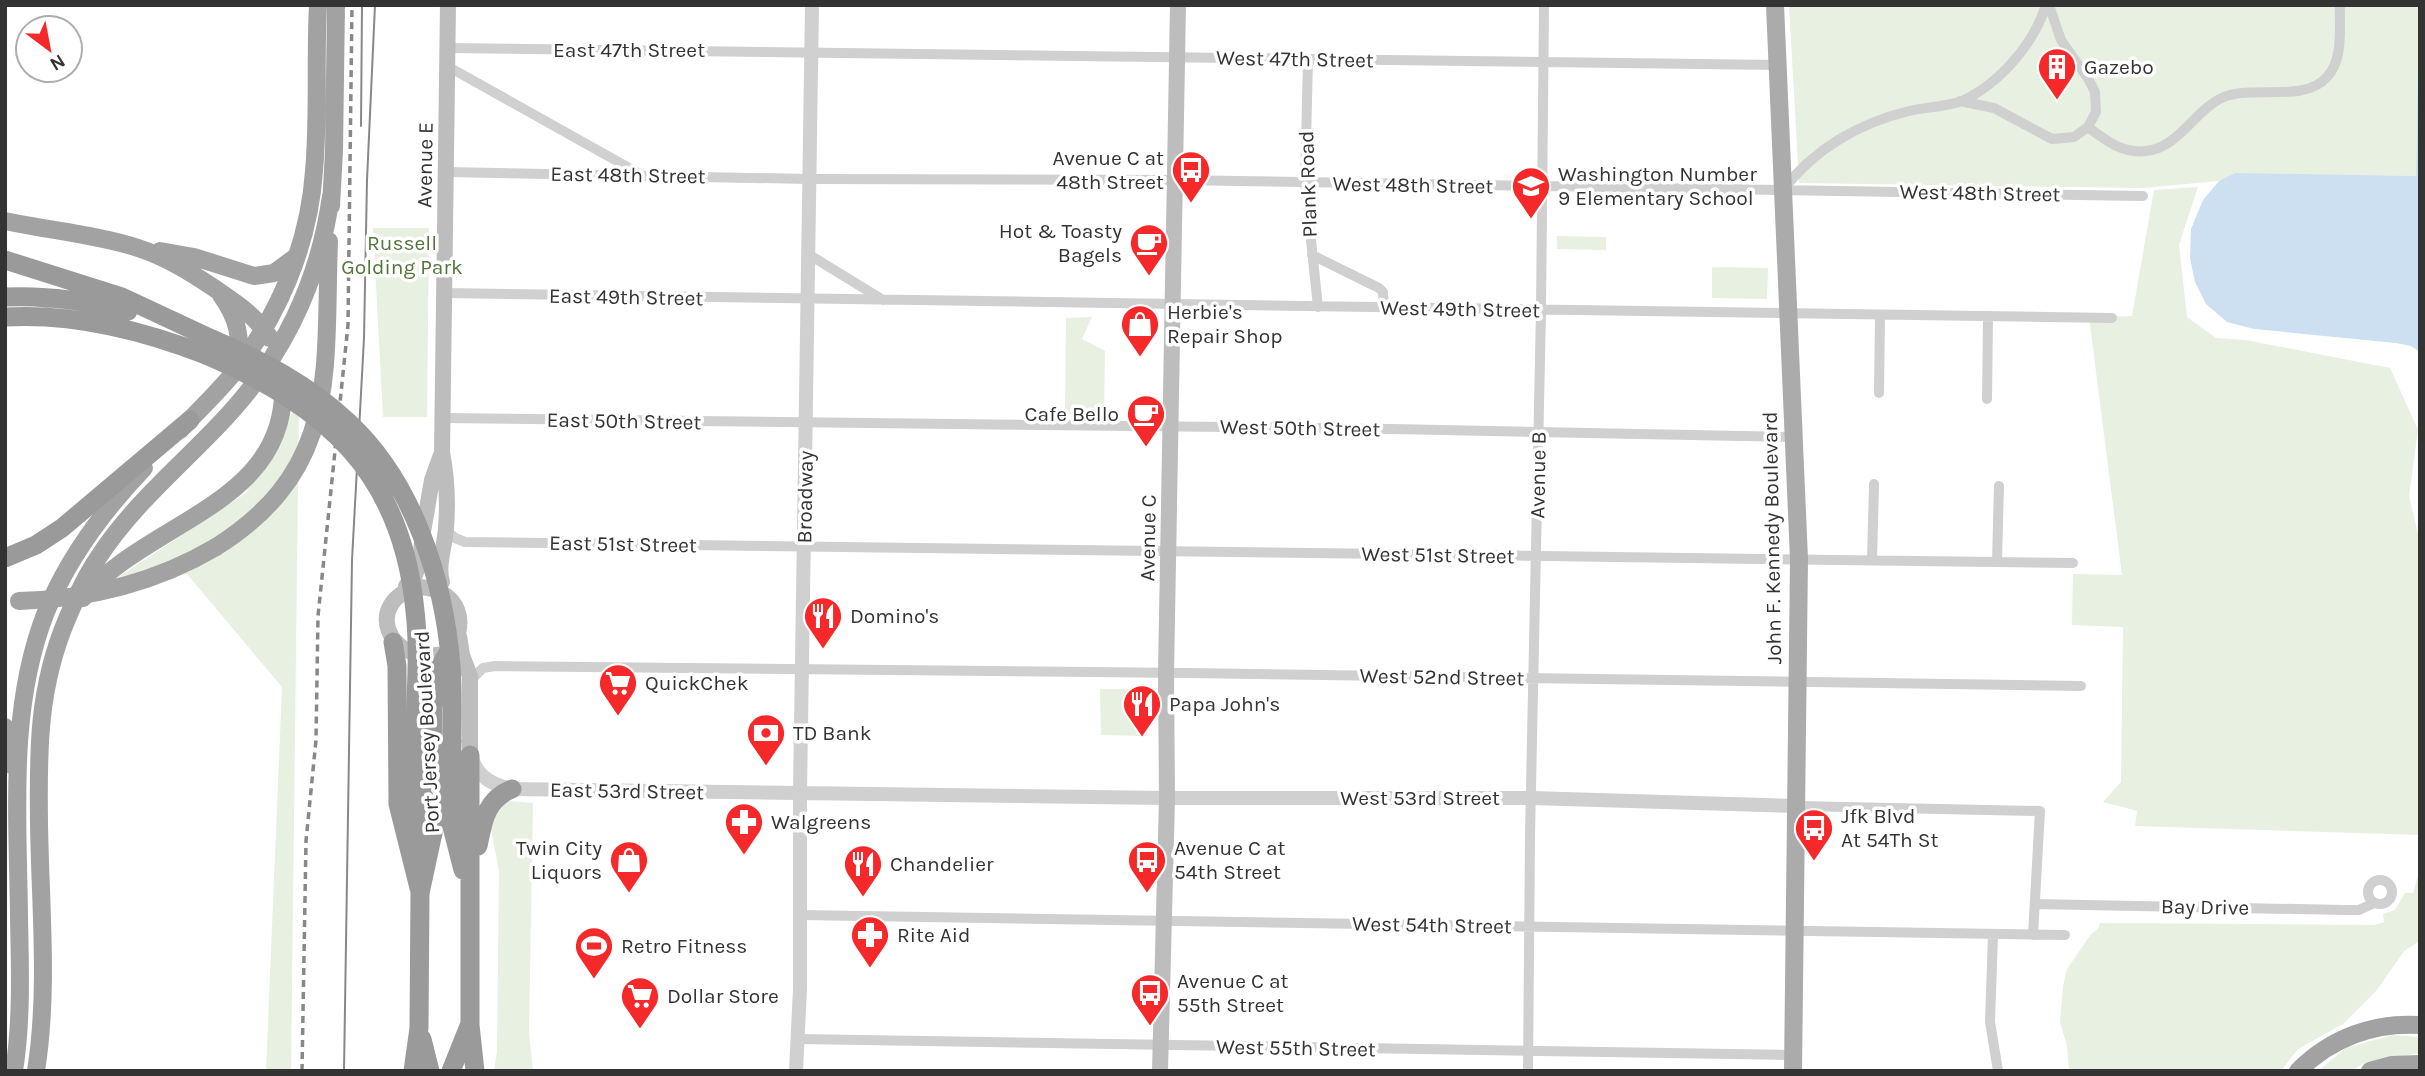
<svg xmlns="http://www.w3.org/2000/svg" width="2425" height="1076" viewBox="0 0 2425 1076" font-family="Karla,sans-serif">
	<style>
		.green { fill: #e8f0e1 }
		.water { fill: #cce0f1 }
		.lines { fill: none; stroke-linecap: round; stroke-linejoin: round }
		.minor { stroke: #d0d0d0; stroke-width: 10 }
		.tertiary { stroke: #d0d0d0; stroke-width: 14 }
		.secondary { stroke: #bdbdbd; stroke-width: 16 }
		.primary { stroke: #ababab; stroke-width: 18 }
		.trunk { stroke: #a2a2a2; stroke-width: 18 }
		.motorway { stroke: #9a9a9a; stroke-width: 19 }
		.tram { stroke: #888; stroke-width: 2 }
		.rail { stroke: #888; stroke-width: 3.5; stroke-dasharray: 7 5; stroke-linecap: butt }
		.trunk-bridge { stroke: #a2a2a2; stroke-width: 18 }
		.motorway-bridge { stroke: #9a9a9a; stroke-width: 19 }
		.labels { text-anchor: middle; stroke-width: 7; stroke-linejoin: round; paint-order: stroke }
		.street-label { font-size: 21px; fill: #333; stroke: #fff }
		.poi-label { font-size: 21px; fill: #333; stroke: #fff; text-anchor: start }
		.park-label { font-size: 21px; fill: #52753a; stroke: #fff }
	</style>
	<rect width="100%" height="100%" fill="#fff"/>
	<path class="green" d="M1789,5H2419L2416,176L2235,174L2219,181L2143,188L1799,183Z
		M2198,187L2179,245L2187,317L2216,338L2246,340L2390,368L2418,430L2409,496L2420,542V835L2135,826L2137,811L2103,802L2121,782L2123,627L2072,625L2073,574L2122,575L2089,317L2132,316L2154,190Z
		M373,228H429L427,417H383Z
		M1557,236L1606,237V250L1557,249Z
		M1712,267L1768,268L1767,299L1712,298Z
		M1092,317L1082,339L1105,351L1104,414H1065L1066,318Z
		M299,401L291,1071H266L282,687L187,574L107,589L111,582L246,493Z
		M1100,689H1142L1148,697L1147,736L1101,735Z
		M510,801L533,803L529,1033L533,1071H494L497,1052L499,871L491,829L499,807Z
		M2420,869V941L2404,951L2377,990L2343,1024L2298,1049L2281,1071H2069L2067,1046L2060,1022L2063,986L2067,969L2091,934L2098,929L2100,923L2375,925L2384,922L2383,914L2395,910L2405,893H2413Z
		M2392,1035L2420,1037V1053L2364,1063L2352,1071H2318L2346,1048Z"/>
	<path class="water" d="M2419,5L2420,352L2411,346L2396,343L2254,329L2227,322L2206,304L2195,282L2190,258L2191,229L2203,200L2219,181L2235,173L2416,176Z"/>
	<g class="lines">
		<path class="minor" d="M447,48L1778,65
			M1308,60L1305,183L1318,307
			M447,66L640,174
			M1960,101L1994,108L2052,139L2074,137L2088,127L2096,112L2095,92L2089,80L2061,40L2049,5
			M2088,127C2105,140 2123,154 2146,151C2179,148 2195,109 2224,97C2254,85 2304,103 2327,77C2344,59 2339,28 2340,5
			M446,172L809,179L1175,180L2143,196
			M1783,190C1814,149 1859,123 1909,111C1925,107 1946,107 1962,101C1999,84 2034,44 2046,5
			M808,254L883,300
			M1312,255L1379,288L1383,292L1384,308
			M444,293L2112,318
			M1879,393L1880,315
			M1987,399L1988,316
			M442,418L1392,429L1794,437
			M446,530L455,538L465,542L2073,563
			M1872,560L1874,484
			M1997,562L1999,486
			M470,681L483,668L495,666L1188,673L2081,686
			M1797,806L2040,811L2033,935
			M2368 892a12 12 0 1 1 24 0a12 12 0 1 1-24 0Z
			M2035,904L2344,910H2359L2374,903
			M800,915L2065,935
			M1993,935L1990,1022L1998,1071
			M799,1039L1793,1055
			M1528,1071L1530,835L1541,310L1544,5"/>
		<path class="tertiary" d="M472,759C479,778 493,785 512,789L1167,798H1531L1797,806
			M796,1071L800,989V793L812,5"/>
		<path class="secondary" d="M442,582C437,565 445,546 446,528C448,502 447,478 442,452L448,5
			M406,586L415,575L420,562L423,532L432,480L441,455
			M420,587C460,590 470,624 448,653C384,669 363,598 420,587Z
			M459,636L462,655L470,676V755
			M1160,1071L1167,798L1166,673L1178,5"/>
		<path class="primary" d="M1775,5L1799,559L1793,1071"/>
		<path class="trunk" d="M331,206L334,151L336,5
			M5,221C47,230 99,235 138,248C166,257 190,272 214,288C236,303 255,315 270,338
			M160,251L194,257L254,276L274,273L297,256
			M221,295C236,316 244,338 235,363
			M180,430C197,412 215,395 231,376C278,318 309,245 314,171C319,116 315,60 318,5
			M216,547C341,468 324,372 329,241
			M83,598C147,520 290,505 283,381
			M5,727L11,765
			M14,1071C22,1020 20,969 19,917C18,817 8,708 46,612C68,558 103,511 144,468
			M36,1071C49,989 40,904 39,822C38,750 38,687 67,619C76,598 85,577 98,558C139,494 204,448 250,389C294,333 321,266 331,196
			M2298,1071C2331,1038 2374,1022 2420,1025
			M2370,1071L2392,1065L2420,1064"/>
		<path class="motorway" d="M5,260L122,297L212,339
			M5,297C47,295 88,301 128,311
			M5,317C74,313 142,330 206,355
			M5,558L36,545L62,528L190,420
			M393,642L397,666L398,804L419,888
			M452,741L451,823L463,870
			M415,744V843
			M470,755V1025L475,1071
			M478,846C483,821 486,799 512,789
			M422,1039L430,1071
			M413,1071L419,1028L420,893L433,833V708L439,668L448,653
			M451,1071L469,1026"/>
		<path class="tram" d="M361,126L362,5
			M344,1071L352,560L364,338L367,180L375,5"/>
		<path class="rail" d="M302,1071L306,841L316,740L318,616L348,325L352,5"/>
		<path class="trunk-bridge" d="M19,601C90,599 155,583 216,547"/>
		<path class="motorway-bridge" d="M212,339C261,360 309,385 348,422C413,482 444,579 451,666C453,691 452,716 452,741
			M206,355C327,407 402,473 415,611C420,654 415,700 415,744"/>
	</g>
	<defs>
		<g id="building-pin" transform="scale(2.0125)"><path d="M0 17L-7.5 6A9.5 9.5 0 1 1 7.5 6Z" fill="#f6292a" stroke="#fff"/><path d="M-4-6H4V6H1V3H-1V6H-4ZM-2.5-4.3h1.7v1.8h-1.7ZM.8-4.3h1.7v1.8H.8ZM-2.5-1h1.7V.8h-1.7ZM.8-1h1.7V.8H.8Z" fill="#fff"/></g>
		<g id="bus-pin" transform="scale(2.0125)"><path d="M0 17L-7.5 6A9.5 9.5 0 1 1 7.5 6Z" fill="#f6292a" stroke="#fff"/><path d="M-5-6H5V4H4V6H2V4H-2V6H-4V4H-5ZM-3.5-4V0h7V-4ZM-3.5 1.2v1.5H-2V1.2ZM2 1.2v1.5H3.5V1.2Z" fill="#fff"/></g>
		<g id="school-pin" transform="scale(2.0125)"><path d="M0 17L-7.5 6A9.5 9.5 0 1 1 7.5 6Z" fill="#f6292a" stroke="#fff"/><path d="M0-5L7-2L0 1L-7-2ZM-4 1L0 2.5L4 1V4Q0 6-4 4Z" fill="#fff"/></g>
		<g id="cafe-pin" transform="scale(2.0125)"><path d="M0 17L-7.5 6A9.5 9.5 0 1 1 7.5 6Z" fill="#f6292a" stroke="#fff"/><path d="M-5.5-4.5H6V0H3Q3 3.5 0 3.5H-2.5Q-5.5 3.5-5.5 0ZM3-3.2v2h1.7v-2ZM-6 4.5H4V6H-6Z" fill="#fff"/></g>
		<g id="shop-pin" transform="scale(2.0125)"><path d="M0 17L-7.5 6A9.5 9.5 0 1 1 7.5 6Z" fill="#f6292a" stroke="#fff"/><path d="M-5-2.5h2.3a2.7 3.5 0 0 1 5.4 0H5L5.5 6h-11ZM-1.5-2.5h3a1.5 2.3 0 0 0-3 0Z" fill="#fff"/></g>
		<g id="restaurant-pin" transform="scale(2.0125)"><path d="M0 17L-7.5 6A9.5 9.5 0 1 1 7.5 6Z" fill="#f6292a" stroke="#fff"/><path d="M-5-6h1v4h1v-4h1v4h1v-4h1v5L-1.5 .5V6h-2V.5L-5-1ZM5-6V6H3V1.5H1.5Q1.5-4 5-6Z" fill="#fff"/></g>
		<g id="supermarket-pin" transform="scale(2.0125)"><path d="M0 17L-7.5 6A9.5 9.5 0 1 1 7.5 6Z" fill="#f6292a" stroke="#fff"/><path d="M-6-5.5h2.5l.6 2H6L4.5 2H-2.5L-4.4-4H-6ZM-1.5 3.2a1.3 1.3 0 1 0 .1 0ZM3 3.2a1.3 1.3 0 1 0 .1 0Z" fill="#fff"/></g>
		<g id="bank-pin" transform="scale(2.0125)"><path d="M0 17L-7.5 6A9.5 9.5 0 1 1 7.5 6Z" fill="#f6292a" stroke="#fff"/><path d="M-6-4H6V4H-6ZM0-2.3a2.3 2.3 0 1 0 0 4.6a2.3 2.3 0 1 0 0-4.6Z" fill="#fff"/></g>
		<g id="pharmacy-pin" transform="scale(2.0125)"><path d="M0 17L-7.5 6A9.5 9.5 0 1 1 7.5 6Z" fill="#f6292a" stroke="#fff"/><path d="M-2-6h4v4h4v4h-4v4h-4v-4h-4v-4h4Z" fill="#fff"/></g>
		<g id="stadium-pin" transform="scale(2.0125)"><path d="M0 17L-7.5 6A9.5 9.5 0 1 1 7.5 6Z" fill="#f6292a" stroke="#fff"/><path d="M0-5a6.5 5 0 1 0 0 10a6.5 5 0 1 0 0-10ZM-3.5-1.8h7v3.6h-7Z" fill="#fff"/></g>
	</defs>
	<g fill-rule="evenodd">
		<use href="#building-pin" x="2057" y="67"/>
		<use href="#bus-pin" x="1191" y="170"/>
		<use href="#school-pin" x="1531" y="186"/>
		<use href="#cafe-pin" x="1149" y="243"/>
		<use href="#shop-pin" x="1140" y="324"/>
		<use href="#cafe-pin" x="1146" y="414"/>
		<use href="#restaurant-pin" x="823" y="616"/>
		<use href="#supermarket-pin" x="618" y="683"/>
		<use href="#restaurant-pin" x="1142" y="704"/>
		<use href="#bank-pin" x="766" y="733"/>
		<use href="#pharmacy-pin" x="744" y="822"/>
		<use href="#bus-pin" x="1814" y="828"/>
		<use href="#shop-pin" x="629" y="860"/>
		<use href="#bus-pin" x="1147" y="860"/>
		<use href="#restaurant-pin" x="863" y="864"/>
		<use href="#pharmacy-pin" x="870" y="935"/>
		<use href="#stadium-pin" x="594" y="946"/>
		<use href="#bus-pin" x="1150" y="993"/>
		<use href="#supermarket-pin" x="640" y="996"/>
	</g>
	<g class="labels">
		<g class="street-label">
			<text x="629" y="57">East 47th Street</text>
			<text transform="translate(1295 59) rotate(1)" y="7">West 47th Street</text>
			<text transform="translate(425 165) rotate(-89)" y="7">Avenue E</text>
			<text transform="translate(628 175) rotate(1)" y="7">East 48th Street</text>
			<text transform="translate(1308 184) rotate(-92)" y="7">Plank Road</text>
			<text transform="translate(1413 185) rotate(1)" y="7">West 48th Street</text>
			<text transform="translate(1980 193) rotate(1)" y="7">West 48th Street</text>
			<text transform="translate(626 297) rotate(1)" y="7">East 49th Street</text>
			<text transform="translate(1460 309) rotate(1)" y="7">West 49th Street</text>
			<text transform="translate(624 421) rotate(1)" y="7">East 50th Street</text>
			<text transform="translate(1300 428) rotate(1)" y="7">West 50th Street</text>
			<text transform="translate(1538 475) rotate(-89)" y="7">Avenue B</text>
			<text transform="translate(805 497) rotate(-89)" y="7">Broadway</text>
			<text transform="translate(1148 538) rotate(-89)" y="7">Avenue C</text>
			<text transform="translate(1772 538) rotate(-91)" y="7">John F. Kennedy Boulevard</text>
			<text transform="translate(623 544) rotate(1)" y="7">East 51st Street</text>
			<text transform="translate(1438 555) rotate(1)" y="7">West 51st Street</text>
			<text transform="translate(1442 677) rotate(1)" y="7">West 52nd Street</text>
			<text transform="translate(427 732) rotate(-93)" y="7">Port Jersey Boulevard</text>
			<text transform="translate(627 791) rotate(1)" y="7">East 53rd Street</text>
			<text x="1420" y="805">West 53rd Street</text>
			<text transform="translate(2205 907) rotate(1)" y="7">Bay Drive</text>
			<text transform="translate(1432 925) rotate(1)" y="7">West 54th Street</text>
			<text transform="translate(1296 1048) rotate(1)" y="7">West 55th Street</text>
		</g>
		<g class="poi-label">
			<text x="2084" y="74">Gazebo</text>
			<text x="1164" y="165" text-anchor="end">Avenue C at<tspan x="1164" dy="24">48th Street</tspan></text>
			<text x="1558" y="181">Washington Number<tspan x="1558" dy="24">9 Elementary School</tspan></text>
			<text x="1122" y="238" text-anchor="end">Hot &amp; Toasty<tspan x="1122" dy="24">Bagels</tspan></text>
			<text x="1167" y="319">Herbie's<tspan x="1167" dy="24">Repair Shop</tspan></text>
			<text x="1119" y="421" text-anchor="end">Cafe Bello</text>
			<text x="850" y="623">Domino's</text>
			<text x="645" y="690">QuickChek</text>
			<text x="1169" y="711">Papa John's</text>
			<text x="793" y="740">TD Bank</text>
			<text x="1841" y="823">Jfk Blvd<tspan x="1841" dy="24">At 54Th St</tspan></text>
			<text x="771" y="829">Walgreens</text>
			<text x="602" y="855" text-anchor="end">Twin City<tspan x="602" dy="24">Liquors</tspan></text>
			<text x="1174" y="855">Avenue C at<tspan x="1174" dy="24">54th Street</tspan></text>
			<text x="890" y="871">Chandelier</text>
			<text x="897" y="942">Rite Aid</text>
			<text x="621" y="953">Retro Fitness</text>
			<text x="1177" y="988">Avenue C at<tspan x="1177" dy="24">55th Street</tspan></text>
			<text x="667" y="1003">Dollar Store</text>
		</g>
		<g class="park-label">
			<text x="402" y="250">Russell<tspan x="402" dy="24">Golding Park</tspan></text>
		</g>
	</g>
	<rect width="2425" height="1076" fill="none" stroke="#333333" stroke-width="14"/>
	<g transform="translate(49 49) rotate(148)"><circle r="33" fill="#ffffff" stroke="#adadad" stroke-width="2"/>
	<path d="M0-5L12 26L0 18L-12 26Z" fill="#f6292a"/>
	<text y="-10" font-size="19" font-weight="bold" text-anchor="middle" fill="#333333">N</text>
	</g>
</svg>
